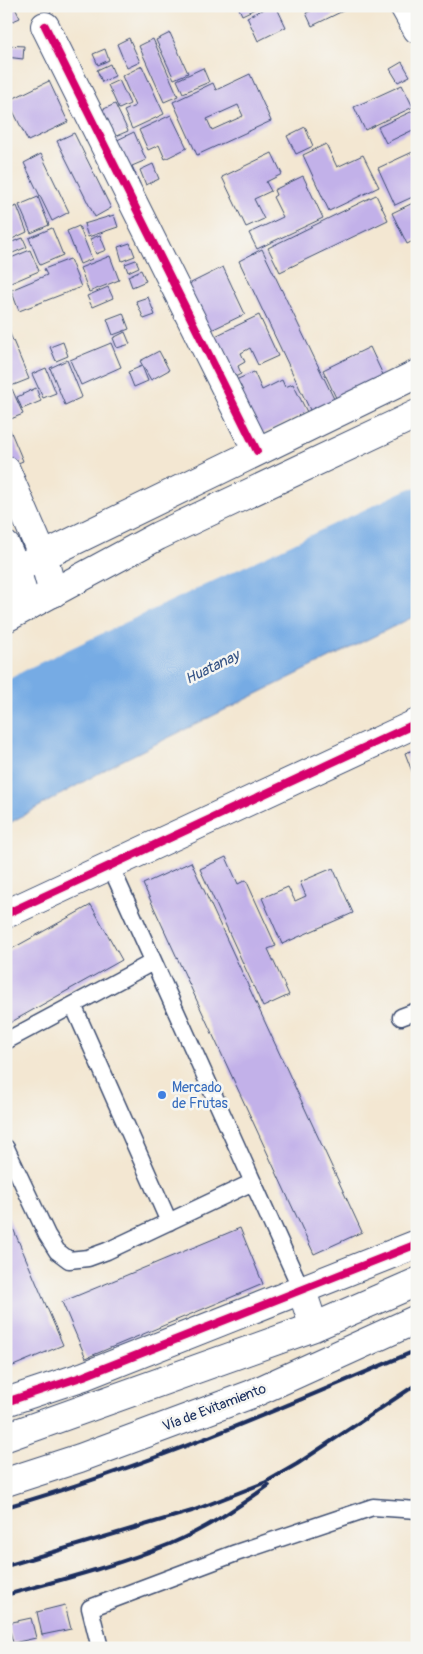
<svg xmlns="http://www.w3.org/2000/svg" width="423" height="1654" viewBox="0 0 423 1654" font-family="Pangolin,sans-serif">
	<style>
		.water { fill: #76abe4; stroke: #486da1 }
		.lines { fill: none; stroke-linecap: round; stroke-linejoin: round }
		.river { stroke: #76abe4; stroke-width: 51 }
		.building { fill: #c2b1e9; fill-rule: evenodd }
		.lane-casing { stroke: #3b4b6f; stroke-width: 19 }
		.street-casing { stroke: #3b4b6f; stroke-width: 30 }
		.primary-casing { stroke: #3b4b6f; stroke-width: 30 }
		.highway-casing { stroke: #3b4b6f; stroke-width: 30 }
		.lane { stroke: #fff; stroke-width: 16 }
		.street { stroke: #fff; stroke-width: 28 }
		.primary { stroke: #fff; stroke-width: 28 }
		.highway { stroke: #fff; stroke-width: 28 }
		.rail { stroke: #1b2f5e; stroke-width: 4 }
		.cycleway-casing { stroke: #f6f6f2; stroke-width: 11 }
		.cycleway { stroke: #d6006c; stroke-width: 8 }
		.shop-dot { fill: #3f7fe0; stroke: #f6f6f2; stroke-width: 2 }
		.labels { text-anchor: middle; stroke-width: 5; stroke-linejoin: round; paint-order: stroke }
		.shop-label { font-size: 14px; fill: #366cbe; stroke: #f6f6f2; text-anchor: start }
		.street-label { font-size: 14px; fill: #1b2f5e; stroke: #f6f6f2 }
		.water-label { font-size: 15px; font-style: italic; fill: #365486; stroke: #f6f6f2 }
	</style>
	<rect width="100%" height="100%" fill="#f6f6f2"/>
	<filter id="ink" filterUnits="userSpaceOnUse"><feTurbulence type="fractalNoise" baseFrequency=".02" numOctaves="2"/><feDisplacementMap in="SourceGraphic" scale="10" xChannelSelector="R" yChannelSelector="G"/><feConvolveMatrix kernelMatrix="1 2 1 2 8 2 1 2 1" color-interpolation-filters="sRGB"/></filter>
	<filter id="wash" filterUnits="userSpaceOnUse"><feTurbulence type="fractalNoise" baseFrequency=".0096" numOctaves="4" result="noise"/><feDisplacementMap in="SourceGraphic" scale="20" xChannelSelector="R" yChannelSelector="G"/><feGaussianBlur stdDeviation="1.12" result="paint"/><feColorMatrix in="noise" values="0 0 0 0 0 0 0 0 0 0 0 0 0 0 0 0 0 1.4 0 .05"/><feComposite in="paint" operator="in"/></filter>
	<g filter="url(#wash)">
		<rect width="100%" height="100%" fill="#f3e7d2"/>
		<path class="water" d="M417,513V615L117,763L6,825V710L42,690Z"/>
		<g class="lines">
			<path class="river" d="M6,710L42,690L417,513"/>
		</g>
		<g id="blocks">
			<path class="building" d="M6,6H14L20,18L6,24Z
				M238,6H256L257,8L242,15Z
				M270,6H276L286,27L258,41L247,17Z
				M321,6H353L312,26L306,13Z
				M170,33L188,73L174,79L156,40Z
				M129,38L140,62L127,68L117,44Z
				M153,39L178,96L164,102L139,46Z
				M6,45L24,46L23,59L6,57Z
				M105,49L109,60L98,65L93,54Z
				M402,62L410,76L398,82L390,69Z
				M110,64L115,76L102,82L97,70Z
				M142,66L164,114L132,129L124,111L135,106L122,76Z
				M203,68L209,82L183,93L177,80Z
				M250,74L271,121L197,155L173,102L213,83L216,90ZM238,105L243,116L212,130L207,119Z
				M119,80L130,104L119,109L108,85Z
				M49,81L68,122L28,141L8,101Z
				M402,85L413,107L365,130L354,107Z
				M115,104L128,131L107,140L95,113Z
				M415,110L417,114V128L386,143L378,127Z
				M171,115L187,148L165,159L159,145L148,150L139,130Z
				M305,127L313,146L296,154L287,136Z
				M134,132L146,160L132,166L140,184L129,190L109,144Z
				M74,133L111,208L95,217L57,141Z
				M326,144L337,167L363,155L379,187L329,211L303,155Z
				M417,150V195L395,205L378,168Z
				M272,153L282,174L266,182L271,191L254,199L264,219L246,227L222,177Z
				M41,154L69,212L52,221L24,163Z
				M153,164L159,179L146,185L140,170Z
				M303,176L323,218L257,249L249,233L283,217L273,197L276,195L274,190Z
				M376,195L388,220L280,272L268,248Z
				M38,197L49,225L31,233L19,205Z
				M417,201V239L407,244L392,213Z
				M17,206L27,232L12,239L6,226V210Z
				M114,215L118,227L88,237L84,224Z
				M79,226L92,259L80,264L67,231Z
				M52,228L63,255L40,265L29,238Z
				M100,235L106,250L96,254L90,239Z
				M10,237L12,242L23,238L27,247L8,255L6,250V239Z
				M130,243L135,256L122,261L118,247Z
				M262,249L335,401L311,412L239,261Z
				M30,250L39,271L6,285V260Z
				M110,256L119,280L89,292L80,268Z
				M70,259L81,287L19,311L11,290L47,275L44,269Z
				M136,260L139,267L128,272L125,264Z
				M223,267L245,314L205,333L183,287Z
				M141,270L146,281L132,287L128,276Z
				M108,287L113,298L92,307L87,296Z
				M148,297L155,315L144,319L136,301Z
				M123,313L129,329L113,335L107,319Z
				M259,315L278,356L258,365L250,348L241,353L245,362L238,366L241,374L225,382L205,341Z
				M6,324L29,379L6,388Z
				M125,332L130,344L117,348L113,338Z
				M63,342L68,356L56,361L50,347Z
				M111,343L121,367L81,385L70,360Z
				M370,347L384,377L337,400L323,370Z
				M159,351L169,370L151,380L140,361Z
				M67,360L82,397L65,405L50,368Z
				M142,366L148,381L134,387L128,372Z
				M46,368L56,393L43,398L32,374Z
				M254,372L262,390L282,380L285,387L293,384L307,412L255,437L229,383Z
				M36,388L41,401L22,409L17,397Z
				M12,389L23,414L6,421V391Z
				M6,425H8L23,461L8,467L6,462Z
				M417,749V773L413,774L405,753Z
				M226,857L238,884L246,880L276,946L268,949L289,995L263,1007L200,869Z
				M191,862L362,1232L314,1254L143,884Z
				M333,868L353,913L282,944L262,898L288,887L295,901L306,896L300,882Z
				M91,905L122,960L6,1025V952Z
				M6,1212L63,1345L6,1369Z
				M240,1228L263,1284L86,1358L62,1302Z
				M65,1605L71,1629L42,1635L37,1612Z
				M31,1618L36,1638L13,1643L8,1623Z
				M253,1643L259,1644L266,1648H241Z"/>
		</g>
	</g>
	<g filter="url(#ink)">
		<use href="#blocks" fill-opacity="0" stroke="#3b4b6f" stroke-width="1"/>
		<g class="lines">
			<g class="lane-casing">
				<path id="lane" d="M110,865L302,1291
					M73,1005L169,1222
					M401,1017L417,1011
					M6,1041L153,962
					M6,1148L47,1235L57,1251L69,1260L88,1258L107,1251L253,1182
					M100,1648L90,1608L236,1553L373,1507L417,1510"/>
			</g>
			<g class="street-casing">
				<path id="street" d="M404,6L417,29
					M45,26L257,451
					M6,470L43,556L53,593
					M6,546L16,569L27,607
					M6,914L417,723
					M6,1402L84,1376L417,1244"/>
			</g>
			<g class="primary-casing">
				<path id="primary" d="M6,574L417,374
					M6,618L158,536L417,414"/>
			</g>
			<g class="highway-casing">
				<path id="highway" d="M302,1291L314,1327
					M6,1437L314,1327L417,1282
					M6,1482L80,1458L252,1394L417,1319"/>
			</g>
			<use href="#lane" class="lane"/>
			<use href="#street" class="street"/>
			<use href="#primary" class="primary"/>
			<use href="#highway" class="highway"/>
			<path class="rail" d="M6,1507C148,1466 282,1408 417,1350
				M6,1566L192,1511L266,1482L297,1464L417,1384
				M6,1595C61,1580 118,1565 170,1544C206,1529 238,1507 269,1485"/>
			<g class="cycleway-casing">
				<path id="cycleway" d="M45,26L257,451
					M6,914L417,723
					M6,1402L84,1376L417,1244"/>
			</g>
			<use href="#cycleway" class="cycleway"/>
		</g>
	</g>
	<circle class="shop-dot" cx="162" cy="1095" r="5"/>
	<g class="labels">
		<g class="shop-label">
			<text x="172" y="1092">Mercado<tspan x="172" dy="16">de Frutas</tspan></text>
		</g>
		<g class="street-label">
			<text transform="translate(214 1407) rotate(-21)" y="5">Vía de Evitamiento</text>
		</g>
		<g class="water-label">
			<text transform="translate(212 667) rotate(-26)" y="5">Huatanay</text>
		</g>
	</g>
	<rect width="423" height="1654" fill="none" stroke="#f6f6f2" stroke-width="25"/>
</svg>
